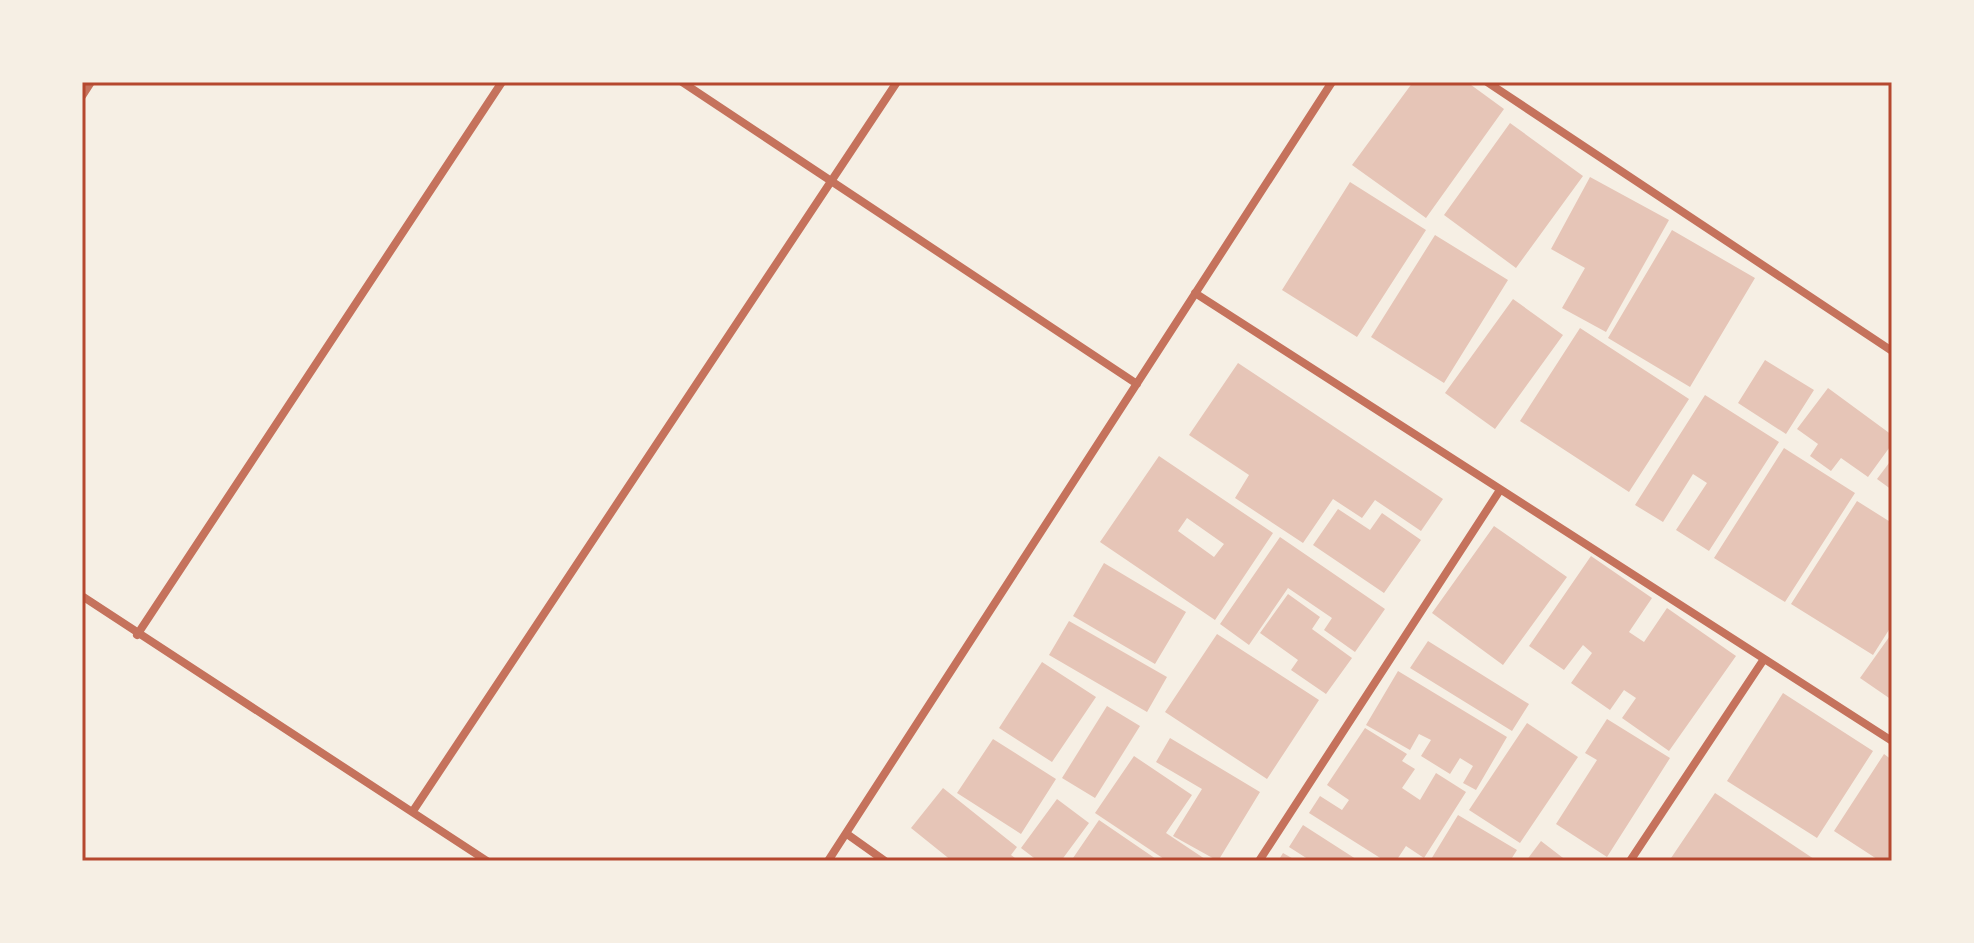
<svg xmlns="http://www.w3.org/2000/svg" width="1974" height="943" viewBox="0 0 1974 943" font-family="'Fira Sans Condensed',sans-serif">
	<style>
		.building { fill: #e6c5b7; fill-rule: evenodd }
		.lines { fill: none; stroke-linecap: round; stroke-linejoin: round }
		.minor { stroke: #c5725c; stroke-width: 8 }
		.neatline { fill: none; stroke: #b5482f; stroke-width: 3 }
	</style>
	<rect width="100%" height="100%" fill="#f6efe4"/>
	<path class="building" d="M1413,82H1467L1504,109L1426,218L1352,165Z
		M1510,123L1583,176L1516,268L1444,215Z
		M1590,177L1669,220L1606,332L1562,308L1585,268L1551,249Z
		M1350,182L1426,230L1357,337L1282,290Z
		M1672,230L1755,278L1690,387L1608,338Z
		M1435,235L1508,280L1444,383L1371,337Z
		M1513,299L1563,335L1495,429L1445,393Z
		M1580,328L1689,399L1629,492L1520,421Z
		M1765,360L1814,390L1786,434L1738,403Z
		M1238,363L1443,499L1421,531L1375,500L1362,518L1333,499L1303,543L1235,498L1249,475L1189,435Z
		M1828,388L1892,435V444L1868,477L1841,458L1831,471L1810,456L1818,444L1797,429Z
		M1705,395L1779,442L1709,551L1676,530L1707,483L1693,474L1663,522L1635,505Z
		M1784,448L1855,493L1785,602L1714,558Z
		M1159,456L1273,533L1215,620L1100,542ZM1187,518L1224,544L1214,557L1178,531Z
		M1892,459V490L1877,479Z
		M1857,501L1892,523V625L1873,655L1791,604Z
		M1338,509L1370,530L1382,513L1421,540L1384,593L1313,545Z
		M1494,526L1567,577L1503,665L1432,613Z
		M1280,537L1385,609L1355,652L1324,630L1332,618L1288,588L1249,645L1220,624Z
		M1591,556L1652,598L1629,632L1644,642L1667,608L1736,656L1669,751L1622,718L1636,698L1624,690L1610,710L1571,683L1592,653L1583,645L1564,670L1529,646Z
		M1104,563L1186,612L1155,664L1073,616Z
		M1288,594L1320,617L1312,629L1352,658L1326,694L1291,670L1298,660L1260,633Z
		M1069,621L1167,677L1147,712L1049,655Z
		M1892,633V700L1860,678Z
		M1217,634L1319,700L1267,779L1165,712Z
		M1428,641L1529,704L1512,731L1410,668Z
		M1042,662L1096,697L1052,762L999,728Z
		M1398,671L1507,737L1476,790L1463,783L1473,766L1460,758L1450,774L1421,756L1431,740L1419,734L1410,750L1366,725Z
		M1783,693L1873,751L1817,838L1727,781Z
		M1107,706L1140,726L1095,798L1062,778Z
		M1607,719L1670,758L1607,857L1556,824L1597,760L1585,753Z
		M1527,723L1578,757L1520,843L1469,810Z
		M1365,728L1407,754L1402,761L1415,769L1402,788L1420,800L1436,773L1466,792L1424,858L1406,846L1396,861H1385L1309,813L1320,796L1342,810L1349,800L1327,785Z
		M1170,738L1260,792L1218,861L1173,836L1202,789L1156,762Z
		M993,739L1056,779L1021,834L957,793Z
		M1884,754L1892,760V861H1880L1834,831Z
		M1134,756L1192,795L1166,833L1208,861H1167L1095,813Z
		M943,788L1017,847L1011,855L1019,861H952L911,828Z
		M1715,793L1817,861H1669Z
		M1057,799L1089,823L1061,861H1038L1021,848Z
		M1458,815L1517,850L1510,861H1430Z
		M1099,820L1159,861H1071Z
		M1303,825L1359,861H1311L1289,847Z
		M1541,841L1567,861H1526Z
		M1283,853L1297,861H1278Z"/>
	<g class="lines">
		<path class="minor" d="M682,82L1137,384
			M1487,82L1892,351
			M82,96L91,82
			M1195,293L1892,741
			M82,596L487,861
			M137,635L502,82
			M413,811L897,82
			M847,834L885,861
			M828,861L1332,82
			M1259,861L1500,490
			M1630,861L1764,659"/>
	</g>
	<rect width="1974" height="943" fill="none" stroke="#f6efe4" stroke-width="168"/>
	<rect x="84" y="84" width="1806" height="775" class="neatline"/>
</svg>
